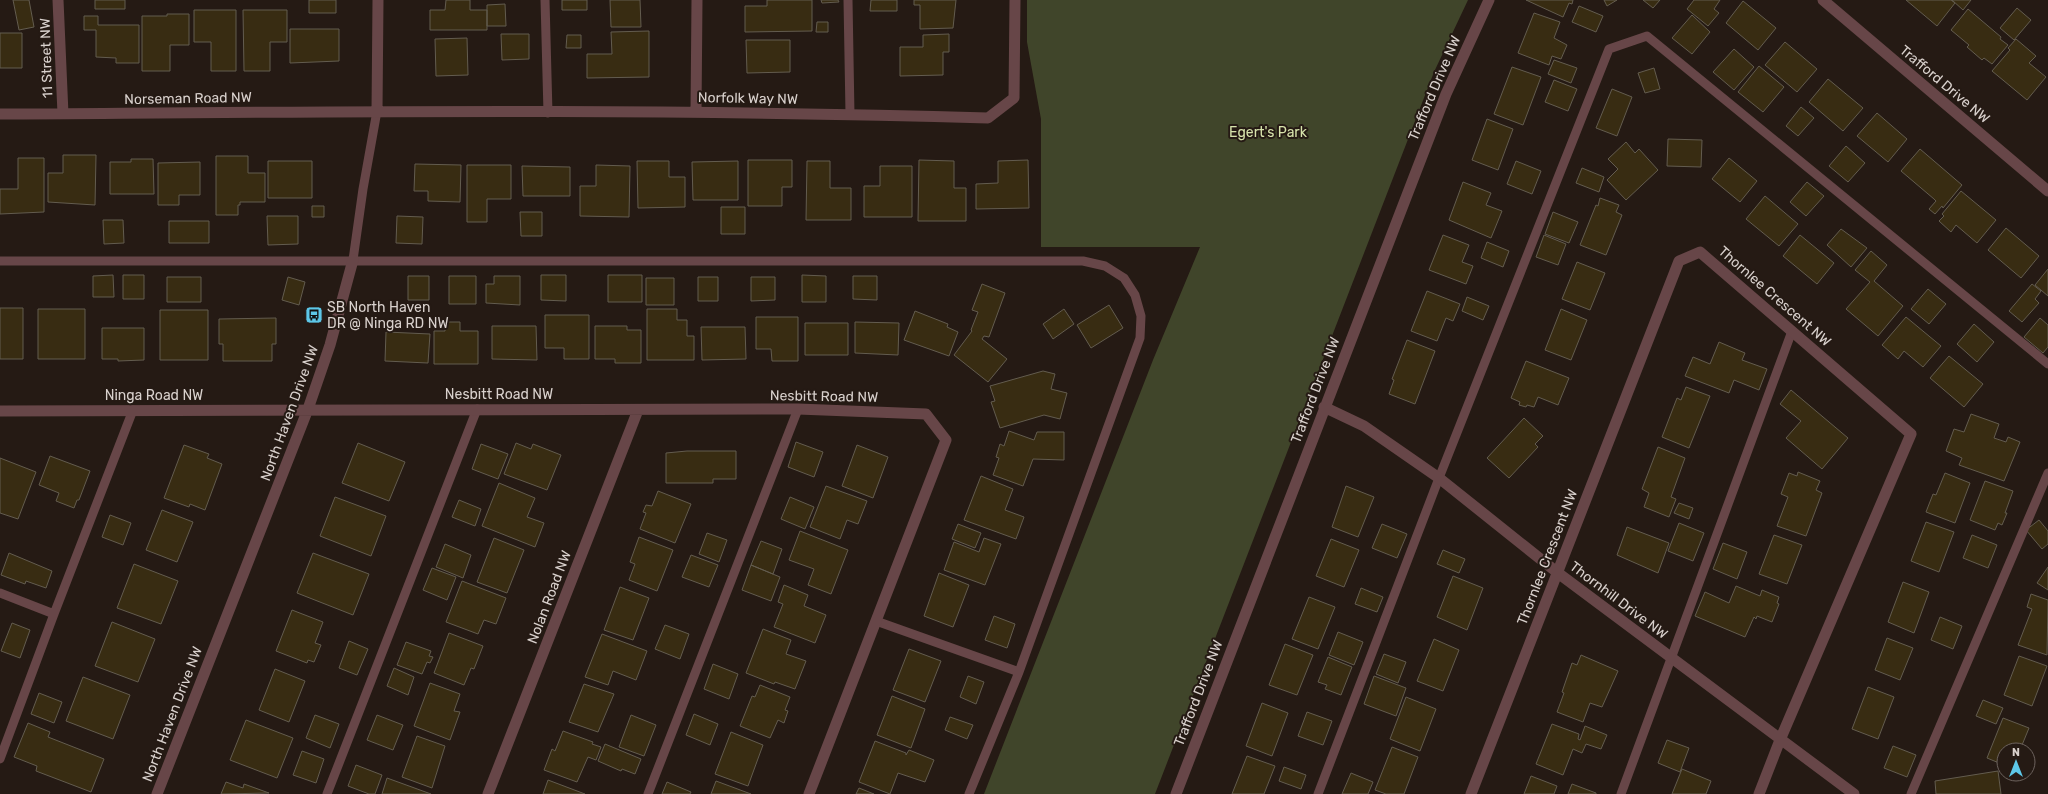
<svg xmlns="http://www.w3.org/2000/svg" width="2048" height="794" viewBox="0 0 2048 794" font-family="Rubik,sans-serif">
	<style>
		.green { fill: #40452a }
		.building { fill: #382c12; stroke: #635c4f }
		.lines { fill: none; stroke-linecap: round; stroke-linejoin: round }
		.service { stroke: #674648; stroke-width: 9 }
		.minor { stroke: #674648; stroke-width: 11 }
		.labels { text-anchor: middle; stroke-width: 4; stroke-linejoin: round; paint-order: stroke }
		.street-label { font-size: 14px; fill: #d9d1cd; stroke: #251a14 }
		.park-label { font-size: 14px; fill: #d7e3ab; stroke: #251a14 }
		.poi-label { font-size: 14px; fill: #d9d1cd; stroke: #251a14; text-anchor: start }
	</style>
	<rect width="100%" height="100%" fill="#251a14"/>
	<path class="green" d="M1027,0H1468L1434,72L1155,794H984L1153,360L1200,247H1041V119L1027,42Z"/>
	<path class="building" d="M13,0H29L34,27L19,30Z
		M95,0H125V9H95Z
		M309,0H336V13H309Z
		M446,0H470V10H487V30H430V10H445Z
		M562,0H587V10H562Z
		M610,0H640L641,27H611Z
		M767,0H812V31L745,32V6H767Z
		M821,0H838L839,2L822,3Z
		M871,0H897V11H870Z
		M914,0H956L953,28L920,29V5H914Z
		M1526,0H1573L1572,4L1569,3L1563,17Z
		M1604,0H1617L1607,6Z
		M1643,0H1660L1653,8Z
		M1694,0H1720L1714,9L1719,13L1708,26L1687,9Z
		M1906,0H1951L1955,3L1937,26Z
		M1952,0H1971L1963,10Z
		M1743,1L1776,28L1758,50L1726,23Z
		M505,4L506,26H487V5Z
		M1579,6L1603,16L1596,32L1572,22Z
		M2017,8L2031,20L2014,40L2000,28Z
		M1968,9L2001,37L2000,39L2008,45L1992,64L1984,58L1982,60L1967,47L1969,45L1951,30Z
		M194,10H236V71H211V42H194Z
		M243,10H287V42H270V71H244Z
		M1534,13L1560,22L1554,38L1567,45L1561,59L1552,56L1549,65L1518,53Z
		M167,14H189V45H170V71H142V16H167Z
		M1692,15L1710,32L1692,54L1672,38Z
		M84,16H98V25H139V63H116V58L96,57V30H84Z
		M817,22H828V32H816Z
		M290,29H339V61L290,63Z
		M649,31V77L587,78V54H612L611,32Z
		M0,33H22V68H0Z
		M501,34H529V59L502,60Z
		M949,34V52H943V75L900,76V47H923V35Z
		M567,35H581V48H566Z
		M467,38L468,75L436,76L435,39Z
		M2016,39L2036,56L2029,63L2046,77L2027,100L1992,71L2010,50L2008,48Z
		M746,40H790V72L747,73Z
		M1785,42L1817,69L1797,92L1765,65Z
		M1734,49L1754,67L1734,90L1713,72Z
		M1554,60L1577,68L1571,83L1548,74Z
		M1759,66L1784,87L1763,112L1738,92Z
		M1512,67L1541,77L1523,125L1494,114Z
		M1654,68L1660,89L1645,93L1638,73Z
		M1828,79L1863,108L1843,131L1809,102Z
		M1554,80L1577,89L1568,111L1545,102Z
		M1612,89L1632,97L1617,136L1596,128Z
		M1801,107L1814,118L1798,136L1786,126Z
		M1877,113L1907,139L1888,162L1857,136Z
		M1487,119L1513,129L1498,170L1472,160Z
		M1668,139L1702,140L1701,167L1667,166Z
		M1626,142L1635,153L1639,149L1658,170L1626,200L1607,180L1618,169L1608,159Z
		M1846,146L1865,163L1848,182L1829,166Z
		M1920,149L1962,185L1943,208L1942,206L1935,214L1929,209L1936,201L1934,199L1901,171Z
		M63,155H96L95,205L48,202V173H63Z
		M216,156H248V173H265V202H240V205H238V215H216Z
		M18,158H44V212L0,214V189H18Z
		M1729,158L1757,181L1740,202L1712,179Z
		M131,159H153L154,194H110V162H131Z
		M748,160H792V187H782V206H748Z
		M919,160L954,161V188H966V221H918Z
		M1028,160L1029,208L976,209V184L998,183V161Z
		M268,161H312V198H268Z
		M637,161H669V177H685V207L638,208Z
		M738,161V200H693L692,162Z
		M807,161H830V188H851V220H806Z
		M1516,161L1541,171L1532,194L1507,184Z
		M200,162V195H179V205H158V163Z
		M415,164L461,165L460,202L428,201V191H414Z
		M467,165H511V199H487V222H467Z
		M596,165L630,166L629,217L580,216V186H596Z
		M522,166L570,167V196H523Z
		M880,166H912V217H864V186H880Z
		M1582,168L1604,177L1599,192L1576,183Z
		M1463,182L1491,193L1486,205L1502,211L1491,238L1449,220Z
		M1807,182L1824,196L1806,216L1790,202Z
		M1961,191L1996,220L1977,243L1956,225L1951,232L1939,221L1944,216L1942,214Z
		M1765,196L1798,224L1779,246L1746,219Z
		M1600,198L1619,205L1616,212L1622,215L1606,255L1580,245L1596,205L1598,206Z
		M312,206H324V217H312Z
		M721,207H745V234H721Z
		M520,212H542V236H521Z
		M1553,212L1578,222L1569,243L1545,234Z
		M267,216H298V244L268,245Z
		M397,216L423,217L422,244L396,243Z
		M103,220H123L124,243L104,244Z
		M169,221H209V243H169Z
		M2006,228L2039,256L2021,278L1988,250Z
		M1841,229L1867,248L1851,267L1827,245Z
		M1443,235L1469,245L1462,262L1473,266L1466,284L1429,270Z
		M1544,235L1566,244L1558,265L1536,257Z
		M1800,235L1834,263L1817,284L1783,256Z
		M1487,242L1509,251L1503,267L1481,258Z
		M1871,251L1887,265L1874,281L1903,306L1878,336L1846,309L1870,282L1855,270Z
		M1577,262L1605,273L1590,310L1562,299Z
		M2048,269V296L2035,285Z
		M113,275L114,297H93V276Z
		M123,275H144V299H123Z
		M541,275H566V301L541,300Z
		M608,275H642V302H608Z
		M802,275L826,276V302H802Z
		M408,276H429V300H408Z
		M449,276H476V304H449Z
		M494,276H520V305L486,303V284H494Z
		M853,276H877V300L853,299Z
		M167,277H201V302H167Z
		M288,277L305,282L299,305L282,300Z
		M698,277H718V301H698Z
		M751,277H775V300L751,301Z
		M646,278H674V305H646Z
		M982,284L1005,293L989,337L984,336L982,339L1007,359L988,382L954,355L972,331L971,330L978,312L972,310Z
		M2032,284L2041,291L2035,299L2039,303L2022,322L2009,311Z
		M1928,289L1946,304L1929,324L1911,309Z
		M1427,291L1460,304L1453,321L1446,318L1437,341L1411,331Z
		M1467,297L1489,306L1483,320L1462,311Z
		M1109,305L1123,328L1091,348L1077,325Z
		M0,308H23V359H0Z
		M38,309H85V359H38Z
		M647,309H677V320H687V336H694V360H647Z
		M1064,309L1074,324L1053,339L1043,324Z
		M1561,309L1587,320L1571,360L1545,350Z
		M160,310H208V360H160Z
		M915,311L948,324L947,327L958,332L949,356L904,340Z
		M545,315H589V359H564V348H545Z
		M756,317H798V361H772L771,349H756Z
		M1906,317L1941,346L1923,367L1904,351L1898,359L1882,345Z
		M276,318V344H272V361H223V344H219V319Z
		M2040,318L2048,325V347L2043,353L2024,337Z
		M445,322H460V331H478V364H434V331H445Z
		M855,322L899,323L898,355L855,353Z
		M805,323H848V355H805Z
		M1974,324L1994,342L1977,362L1957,344Z
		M492,326H536L537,360L492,359Z
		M595,326H627V330H641V363H615V359H595Z
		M701,327H745L746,359L702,360Z
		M102,328H144V360L118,361V359H102Z
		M386,332L430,334L428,363L385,361Z
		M1407,340L1435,351L1415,404L1389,394L1394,380L1392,379Z
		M1719,342L1745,353L1742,360L1767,369L1759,390L1734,380L1729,393L1685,376L1693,357L1710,364Z
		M1949,356L1983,384L1964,407L1930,378Z
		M1526,361L1569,378L1558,405L1538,397L1534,407L1527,405L1526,407L1519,405L1520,402L1511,398Z
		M1043,371L1055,374L1051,389L1067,393L1060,419L1044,415L1000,428L991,402L995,401L990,386Z
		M1686,387L1710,396L1689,448L1662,437L1677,398L1681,400Z
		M1791,390L1848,438L1822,469L1786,438L1801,421L1780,404Z
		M1971,414L1999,424L1994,438L2006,442L2008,437L2020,442L2004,481L1959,465L1962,458L1946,451L1954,429L1964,432Z
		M1524,418L1543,436L1535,444L1538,447L1509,478L1487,458Z
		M1009,431L1034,440L1037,432H1064V460L1033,459L1023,486L993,475L999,458L996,457L1000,444L1004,446Z
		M796,442L823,452L814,477L788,467Z
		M358,443L405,462L389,501L342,483Z
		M516,443L531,449L533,444L561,455L547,490L504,474Z
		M481,444L508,454L498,479L472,469Z
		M184,445L209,454L207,458L222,464L205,510L190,504L189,507L164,498Z
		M857,445L888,457L873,498L842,486Z
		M1658,447L1685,458L1671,497L1676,499L1669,517L1644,507L1649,493L1642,489Z
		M687,451H736V479H713V483H666V453Z
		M50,456L90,471L79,500H77L74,508L56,501L59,493L39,485Z
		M0,458L36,472L18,519L0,513Z
		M1798,472L1820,481L1816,490L1822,493L1806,536L1777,526L1788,497L1781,494L1789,473L1797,476Z
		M1945,473L1970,483L1955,523L1926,512L1933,494L1936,495Z
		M981,476L1013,489L1005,510L1024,517L1016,539L964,520Z
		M1985,481L2013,491L2005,513H2007L2002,525L1998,523L1995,530L1970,520Z
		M499,483L535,498L527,517L544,523L535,547L482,526Z
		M826,486L867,501L858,524L847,520L840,539L810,527Z
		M1346,486L1374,497L1358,537L1332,527Z
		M658,491L691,504L675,543L640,529L646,513L643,512L646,505L652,506Z
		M335,497L386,516L371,556L320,536Z
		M790,497L814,507L805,529L781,519Z
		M459,500L481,509L475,526L452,517Z
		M1679,503L1693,508L1689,519L1674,513Z
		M162,510L193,522L177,562L146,550Z
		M110,515L131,523L123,545L102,537Z
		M2039,520L2048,531V544L2042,549L2026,530Z
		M1926,522L1954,532L1939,572L1911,561Z
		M1679,523L1704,533L1693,561L1668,551Z
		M958,524L981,533L975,548L952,539Z
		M1382,524L1407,534L1397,558L1372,548Z
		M1627,527L1669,543L1658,573L1617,555Z
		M800,531L848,550L831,594L808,585L814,569L789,560Z
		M707,533L727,540L719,562L699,554Z
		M1774,535L1802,545L1787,584L1759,574Z
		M1972,535L1997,545L1988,568L1963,558Z
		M639,537L673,550L657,591L629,580L635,564L630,562Z
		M494,538L524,550L507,593L477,582Z
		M984,538L1001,544L985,585L944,570L954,542L979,552Z
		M1331,539L1359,550L1344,587L1316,576Z
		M761,541L782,549L773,574L751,565Z
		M1723,543L1747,552L1737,579L1713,569Z
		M445,544L471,555L463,578L436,567Z
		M1443,550L1465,559L1459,573L1437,564Z
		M9,553L52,571L46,588L26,581L25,584L1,575Z
		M313,553L369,574L353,615L297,593Z
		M691,555L718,565L709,587L682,577Z
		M134,564L178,581L161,624L117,608Z
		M751,565L780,577L771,601L742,590Z
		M2048,567V590L2037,583Z
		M432,568L456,577L447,600L423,590Z
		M939,573L969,585L953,627L924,616Z
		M1453,576L1483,588L1467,630L1437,617Z
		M462,581L506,598L496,624L484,620L478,634L446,622Z
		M1903,582L1929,592L1914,633L1888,622Z
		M784,585L808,595L804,606L826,615L815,643L774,627L783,604L778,602Z
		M1736,586L1760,596L1762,590L1779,597L1777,603L1779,604L1772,622L1757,616L1756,619L1754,617L1745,637L1695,616L1705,592L1729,603Z
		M620,587L649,598L633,640L604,630Z
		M1361,588L1383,597L1377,612L1355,604Z
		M2031,594L2048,600L2047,655L2018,645L2032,609L2027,607Z
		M1309,597L1335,607L1318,649L1292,639Z
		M292,610L323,622L315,643L321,645L314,662L308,660L307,663L276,651Z
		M994,616L1015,624L1007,648L985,640Z
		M1940,617L1962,626L1953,649L1931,640Z
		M112,622L155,639L138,682L95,666Z
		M12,623L30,630L20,658L1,651Z
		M665,625L689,634L680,659L655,649Z
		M763,629L791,640L786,654L806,661L795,689L775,682L774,684L746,673Z
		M1338,632L1363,642L1354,665L1329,655Z
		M449,633L483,646L474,669L471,668L464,685L434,673Z
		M602,634L647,651L636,680L613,671L608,685L585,677Z
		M1887,638L1913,648L1900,680L1875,670Z
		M1434,639L1459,650L1443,691L1417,681Z
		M349,641L368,649L357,675L339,668Z
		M406,642L431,651L429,656L433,657L430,663L427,662L422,674L397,665Z
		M1285,644L1313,655L1297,695L1269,685Z
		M909,649L941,661L925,702L893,690Z
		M1384,654L1406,662L1398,683L1376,674Z
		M1581,655L1618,671L1602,707L1590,703L1583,722L1557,712L1564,693L1562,692L1572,663L1577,665Z
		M2019,656L2047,666L2032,706L2004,695Z
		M1328,657L1352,667L1341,695L1325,689L1327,685L1318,682Z
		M713,664L738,674L729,699L704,689Z
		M394,668L414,677L408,695L387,686Z
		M275,669L305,681L289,722L259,710Z
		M968,676L984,682L976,704L960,697Z
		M1374,676L1406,688L1396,716L1364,704Z
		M83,677L130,695L113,739L66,721Z
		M430,683L460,694L454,711L460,712L450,740L414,726Z
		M584,684L614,694L598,732L569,722Z
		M760,685L790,697L785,710L788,711L784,723L778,720L770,738L740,726L752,696L755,697Z
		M1868,687L1894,697L1878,739L1852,729Z
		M39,693L62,702L54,723L31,714Z
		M892,696L925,709L911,748L877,735Z
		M1406,697L1436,709L1420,751L1390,739Z
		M1983,700L2003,708L1996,724L1976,716Z
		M1262,703L1288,713L1272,756L1246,746Z
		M1307,712L1332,721L1323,745L1298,736Z
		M694,714L718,724L710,745L686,735Z
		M315,715L339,724L330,748L306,738Z
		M377,715L403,725L393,750L367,740Z
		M631,715L656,725L644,756L619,747Z
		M950,717L973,725L967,739L945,730Z
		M2003,718L2029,728L2020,750H2004V765L1987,758Z
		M246,720L293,738L277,778L230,760Z
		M28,723L50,732L48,737L104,759L91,792L36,771L37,766L14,757Z
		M1552,724L1579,734L1578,739L1580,740L1585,726L1607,735L1601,749L1586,744L1582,753L1573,749L1563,775L1536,764Z
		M563,731L593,742L592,744L601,747L596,760L588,757L577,782L544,770L552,749L555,751Z
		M731,732L763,745L748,786L715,774Z
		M417,736L445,746L432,788L402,777Z
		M1667,740L1689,748L1680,772L1658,763Z
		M875,741L906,753V755L909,750L934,760L925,782L898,773L890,794L859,782Z
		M605,744L641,759L635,774L622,769L621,771L598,761Z
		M1893,746L1916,755L1907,777L1884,768Z
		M1392,747L1418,757L1404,794H1386L1375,790Z
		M302,751L324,759L316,783L293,775Z
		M1247,756L1275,766L1264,794H1232Z
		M356,765L382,775L375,794H369L348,786Z
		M1284,767L1306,775L1301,789L1279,781Z
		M1682,769L1711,781L1706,794H1672Z
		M1998,771L2001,794H1936L1935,781Z
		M1351,773L1373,782L1368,794H1342Z
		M1531,776L1557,786L1554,794H1524Z
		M387,778L431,794H382Z
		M548,780L585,794H543Z
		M716,781L751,794H711Z
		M226,782L243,788L244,784L269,793L221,794Z
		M667,782L691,792L690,794H662Z
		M1572,784L1596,793V794H1568Z
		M859,788L874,794H856Z"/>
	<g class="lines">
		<path class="service" d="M545,0L548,113
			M848,0L850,114
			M353,260L363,189L377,111
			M0,261H1083L1105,266L1124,278L1135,295L1141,316L1140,338L1019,672L969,794
			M0,593L54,614
			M876,621L1019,672
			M0,759L54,614L133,410
			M327,794L477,409
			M648,794L798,409
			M1318,794L1439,478L1609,49L1647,36L2048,364
			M1621,794L1792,331
			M1911,794L2048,473"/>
		<path class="minor" d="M58,0L63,114
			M1823,0L2048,191
			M377,111L378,0
			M696,112L697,0
			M0,114C329,112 659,108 988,118L1014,98L1015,0
			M1324,407L1364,426L1439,478L1558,573L1854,794
			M0,411L798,409L926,414L946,440L809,794
			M157,794L308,409L330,345L353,260
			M488,794L638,410
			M1176,794L1446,94L1489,0
			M1471,794L1679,261L1700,252L1911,434L1780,740L1759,794"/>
	</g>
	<defs>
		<g id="bus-square" transform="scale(0.9)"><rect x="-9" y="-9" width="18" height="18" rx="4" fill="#5dc7e8" stroke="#251a14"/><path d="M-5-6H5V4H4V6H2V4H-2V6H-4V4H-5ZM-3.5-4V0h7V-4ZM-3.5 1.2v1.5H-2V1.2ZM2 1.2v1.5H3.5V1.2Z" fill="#111"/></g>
	</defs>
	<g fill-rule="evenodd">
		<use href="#bus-square" x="314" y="315"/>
	</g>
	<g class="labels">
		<g class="street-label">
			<text transform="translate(46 58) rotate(-92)" y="5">11 Street NW</text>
			<text transform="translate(1945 84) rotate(40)" y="5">Trafford Drive NW</text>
			<text transform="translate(1434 88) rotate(-67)" y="5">Trafford Drive NW</text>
			<text transform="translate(188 98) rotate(-1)" y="5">Norseman Road NW</text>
			<text transform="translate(748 98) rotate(1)" y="5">Norfolk Way NW</text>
			<text transform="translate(1775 296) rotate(41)" y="5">Thornlee Crescent NW</text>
			<text transform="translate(1315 390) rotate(-69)" y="5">Trafford Drive NW</text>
			<text x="499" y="399">Nesbitt Road NW</text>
			<text x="154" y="400">Ninga Road NW</text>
			<text transform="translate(824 396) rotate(1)" y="5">Nesbitt Road NW</text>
			<text transform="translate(289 413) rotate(-70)" y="5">North Haven Drive NW</text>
			<text transform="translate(1547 557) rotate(-69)" y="5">Thornlee Crescent NW</text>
			<text transform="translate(549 597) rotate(-69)" y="5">Nolan Road NW</text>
			<text transform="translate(1619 600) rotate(37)" y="5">Thornhill Drive NW</text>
			<text transform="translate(1198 693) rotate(-69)" y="5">Trafford Drive NW</text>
			<text transform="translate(172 714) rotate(-69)" y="5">North Haven Drive NW</text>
		</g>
		<g class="park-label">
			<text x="1268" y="137">Egert's Park</text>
		</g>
		<g class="poi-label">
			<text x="327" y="312">SB North Haven<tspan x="327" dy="16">DR @ Ninga RD NW</tspan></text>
		</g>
	</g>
	<g transform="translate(2016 762)"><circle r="19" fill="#251a14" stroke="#6d635e"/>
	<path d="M0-3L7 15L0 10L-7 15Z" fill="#5dc7e8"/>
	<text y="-6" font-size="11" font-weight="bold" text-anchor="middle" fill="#d9d1cd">N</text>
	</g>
</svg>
